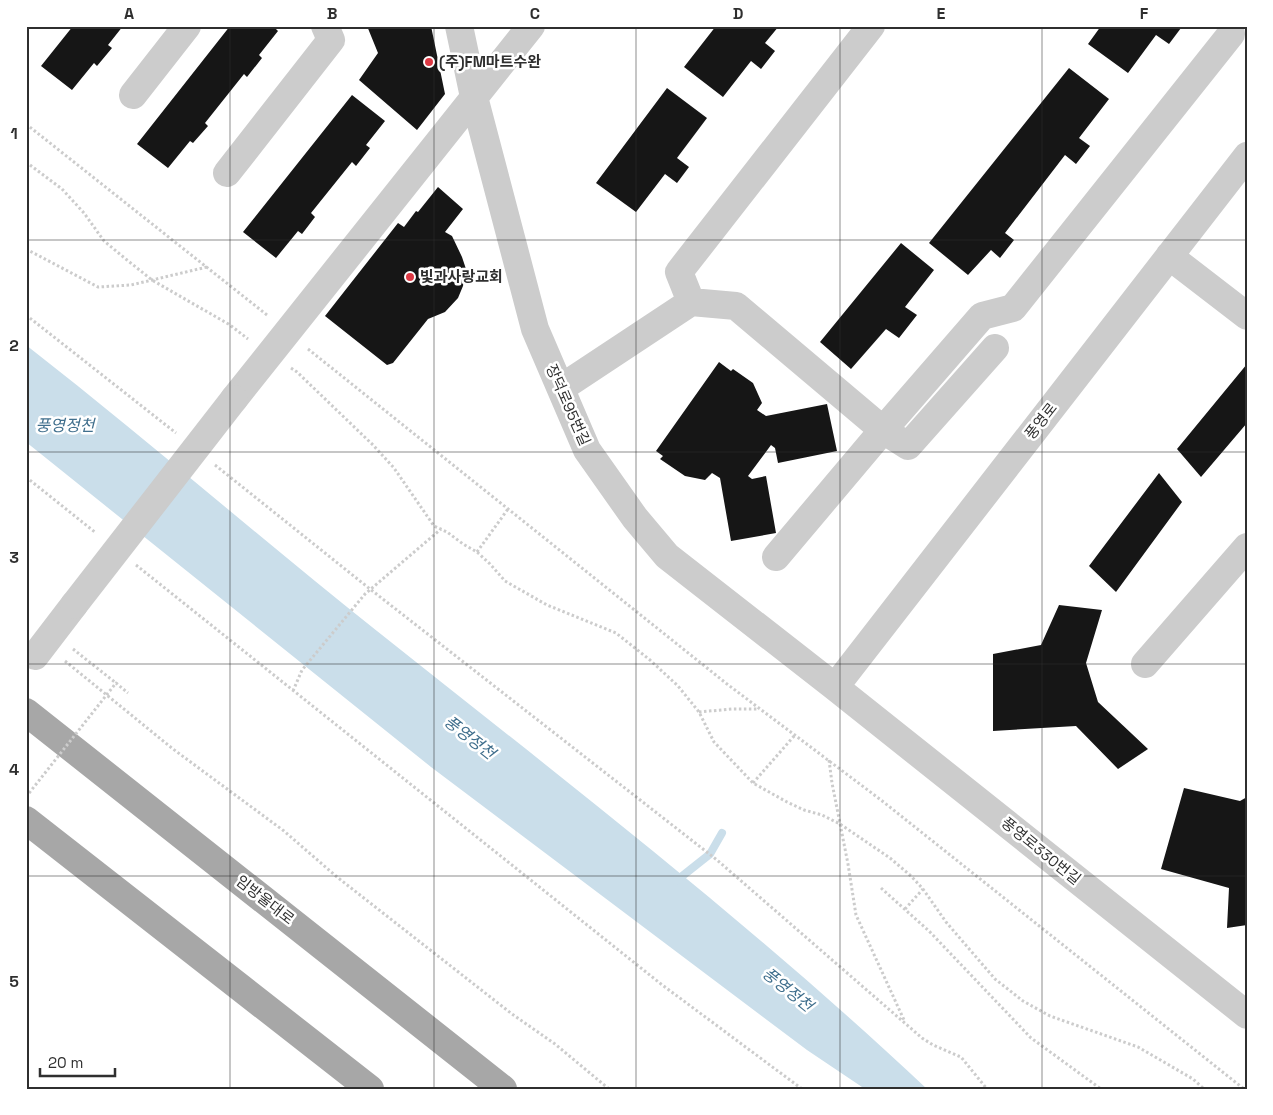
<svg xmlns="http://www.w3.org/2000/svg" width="1273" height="1115" viewBox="0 0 1273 1115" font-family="'Space Grotesk','Noto Sans KR',sans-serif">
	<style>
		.water { fill: #cadeea }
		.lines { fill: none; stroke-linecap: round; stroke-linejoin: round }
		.stream { stroke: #cadeea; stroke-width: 8 }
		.building { fill: #161616 }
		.path { stroke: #ccc; stroke-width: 3; stroke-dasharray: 2.5 2.5; stroke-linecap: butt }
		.minor { stroke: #ccc; stroke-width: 28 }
		.major { stroke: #a7a7a7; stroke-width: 28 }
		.path-bridge { stroke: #ccc; stroke-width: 3; stroke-dasharray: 2.5 2.5; stroke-linecap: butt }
		.minor-bridge { stroke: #ccc; stroke-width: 28 }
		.grid { fill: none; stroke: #2f2f2f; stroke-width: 1; stroke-opacity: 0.55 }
		.poi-dot { fill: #dd3944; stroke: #fff; stroke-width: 2 }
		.labels { text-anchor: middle; stroke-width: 5; stroke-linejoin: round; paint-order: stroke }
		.poi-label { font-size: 15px; font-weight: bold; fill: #2f2f2f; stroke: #fff; text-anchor: start }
		.street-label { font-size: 15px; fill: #2f2f2f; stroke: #fff }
		.water-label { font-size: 16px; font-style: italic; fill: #406f8d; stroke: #fff }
		.neatline { fill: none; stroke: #2f2f2f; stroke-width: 2 }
		.grid-label { font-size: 16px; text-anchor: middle; font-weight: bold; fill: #2f2f2f }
	</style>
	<rect width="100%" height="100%" fill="#fff"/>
	<path class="water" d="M26,345C145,438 259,537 377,631C563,779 753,925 927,1089H865L807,1050L431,767L26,442Z"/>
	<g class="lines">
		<path class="stream" d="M676,881L710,854L722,833"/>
	</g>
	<path class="building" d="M73,26H123L108,45L112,48L97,66L94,63L72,90L41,66Z
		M230,26H273L278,31L259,55L262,58L247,77L244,74L205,123L208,126L193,143L190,141L168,168L137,144Z
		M367,26H431L445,94L417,130L359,80L378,53Z
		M716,26H779L765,43L775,51L761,69L751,61L723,97L684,67Z
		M1101,26H1178L1181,28L1169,44L1156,35L1128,73L1088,44Z
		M1069,68L1109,99L1079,138L1090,146L1076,164L1065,155L1005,233L1014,240L1000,258L991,250L968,275L929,243Z
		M667,88L707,118L677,158L689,167L677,183L665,174L636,212L596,183Z
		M352,95L385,121L366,145L370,148L356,166L352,162L311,213L315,217L302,234L298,231L276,258L243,232Z
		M438,187L463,209L445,232L452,236L462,257L466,269L463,286L458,298L445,312L428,319L393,363L387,365L325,316L398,223L404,227L416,211L418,212Z
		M901,243L934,270L905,307L917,315L899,338L886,329L851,369L820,342Z
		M719,362L731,371L733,369L753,383L762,403L757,410L766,416L827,404L837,451L778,463L775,448L771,445L748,476L752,479L766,476L776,533L731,541L720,478L712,473L705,480L685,476L660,459L663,456L656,451Z
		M1247,364V423L1201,477L1177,449Z
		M1159,473L1182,502L1116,592L1089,566Z
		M1059,605L1102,610L1086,663L1098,702L1148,749L1118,769L1076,726L993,731V654L1041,645Z
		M1184,788L1240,801L1247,797V925L1227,928L1229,888L1161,869Z"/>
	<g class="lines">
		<path class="path" d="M26,124L267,315
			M26,162L62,189L84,213L104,241L127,260L152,280L230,325L248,339
			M26,249L98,287L131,285L207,267
			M26,315L176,433
			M308,349L727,684L881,800L1244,1089
			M291,368L297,372L373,445L394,468L434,526L447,532L463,544L477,552L490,564L505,581L547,605L616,633L650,660L678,686L699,712L714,742L753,783L787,802L804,810L822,815L840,824L890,858L911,876L923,889L946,922L995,979L1023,1001L1050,1016L1138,1047L1193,1079L1204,1089
			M215,465L370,589L717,860L922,1038L933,1045L961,1057L987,1089
			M26,477L96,533
			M477,552L508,509
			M136,565L661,984L802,1089
			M73,649L116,683
			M65,661L173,749L284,831L337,877L512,1014L555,1044L609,1089
			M293,691L302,670L365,594L441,529
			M699,712L732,709H759
			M829,760L832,783L848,864L856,915L904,1020
			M753,783L795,735
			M881,888L929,931L1031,1038L1101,1089
			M905,909L923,889"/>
		<path class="minor" d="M459,26L474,97L535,329L587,450L635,518L667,556L835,687L1247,1015
			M133,95L187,26
			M227,173L331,40L325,26
			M1169,256L1247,316
			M691,302L679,272L871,26
			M995,348L908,446L883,430L982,316L1013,308L1231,34
			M561,388L691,302L736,306L883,430L776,557
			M234,399L531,26
			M35,656L74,605
			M1145,664L1247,547
			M835,687L1247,156"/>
		<path class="major" d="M26,712L503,1089
			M26,820L370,1089"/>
		<path class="path-bridge" d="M26,797L116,683L128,693"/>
		<path class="minor-bridge" d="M74,605L234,399"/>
	</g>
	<path class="grid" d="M230,26V1089M434,26V1089M636,26V1089M840,26V1089M1042,26V1089M26,240H1247M26,452H1247M26,664H1247M26,876H1247"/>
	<g class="poi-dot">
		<circle cx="429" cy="62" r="5"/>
		<circle cx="410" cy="277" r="5"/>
	</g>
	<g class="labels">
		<g class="poi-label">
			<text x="439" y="67">(주)FM마트수완</text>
			<text x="420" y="282">빛과사랑교회</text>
		</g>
		<g class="street-label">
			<text transform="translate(568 405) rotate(66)" y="5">장덕로95번길</text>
			<text transform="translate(1041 421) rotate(-52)" y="5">풍영로</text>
			<text transform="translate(1041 851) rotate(39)" y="5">풍영로330번길</text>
			<text transform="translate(265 900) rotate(38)" y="5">임방울대로</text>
		</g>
		<g class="water-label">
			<text x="65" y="431">풍영정천</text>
			<text transform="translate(470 737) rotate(38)" y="6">풍영정천</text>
			<text transform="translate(788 989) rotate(39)" y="6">풍영정천</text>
		</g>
	</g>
	<rect width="1273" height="1115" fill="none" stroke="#ffffff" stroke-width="55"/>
	<path d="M40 1068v8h75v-8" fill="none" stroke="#2f2f2f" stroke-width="2.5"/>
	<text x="48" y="1068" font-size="15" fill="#2f2f2f" stroke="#ffffff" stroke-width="4" paint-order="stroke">20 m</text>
	<rect x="28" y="28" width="1218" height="1060" class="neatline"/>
	<g class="grid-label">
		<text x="129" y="19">A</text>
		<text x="332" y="19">B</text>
		<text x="535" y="19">C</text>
		<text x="738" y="19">D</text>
		<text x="941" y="19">E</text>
		<text x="1144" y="19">F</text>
		<text x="14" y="139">1</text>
		<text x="14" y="351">2</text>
		<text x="14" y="563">3</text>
		<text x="14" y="775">4</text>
		<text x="14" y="987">5</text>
	</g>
</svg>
